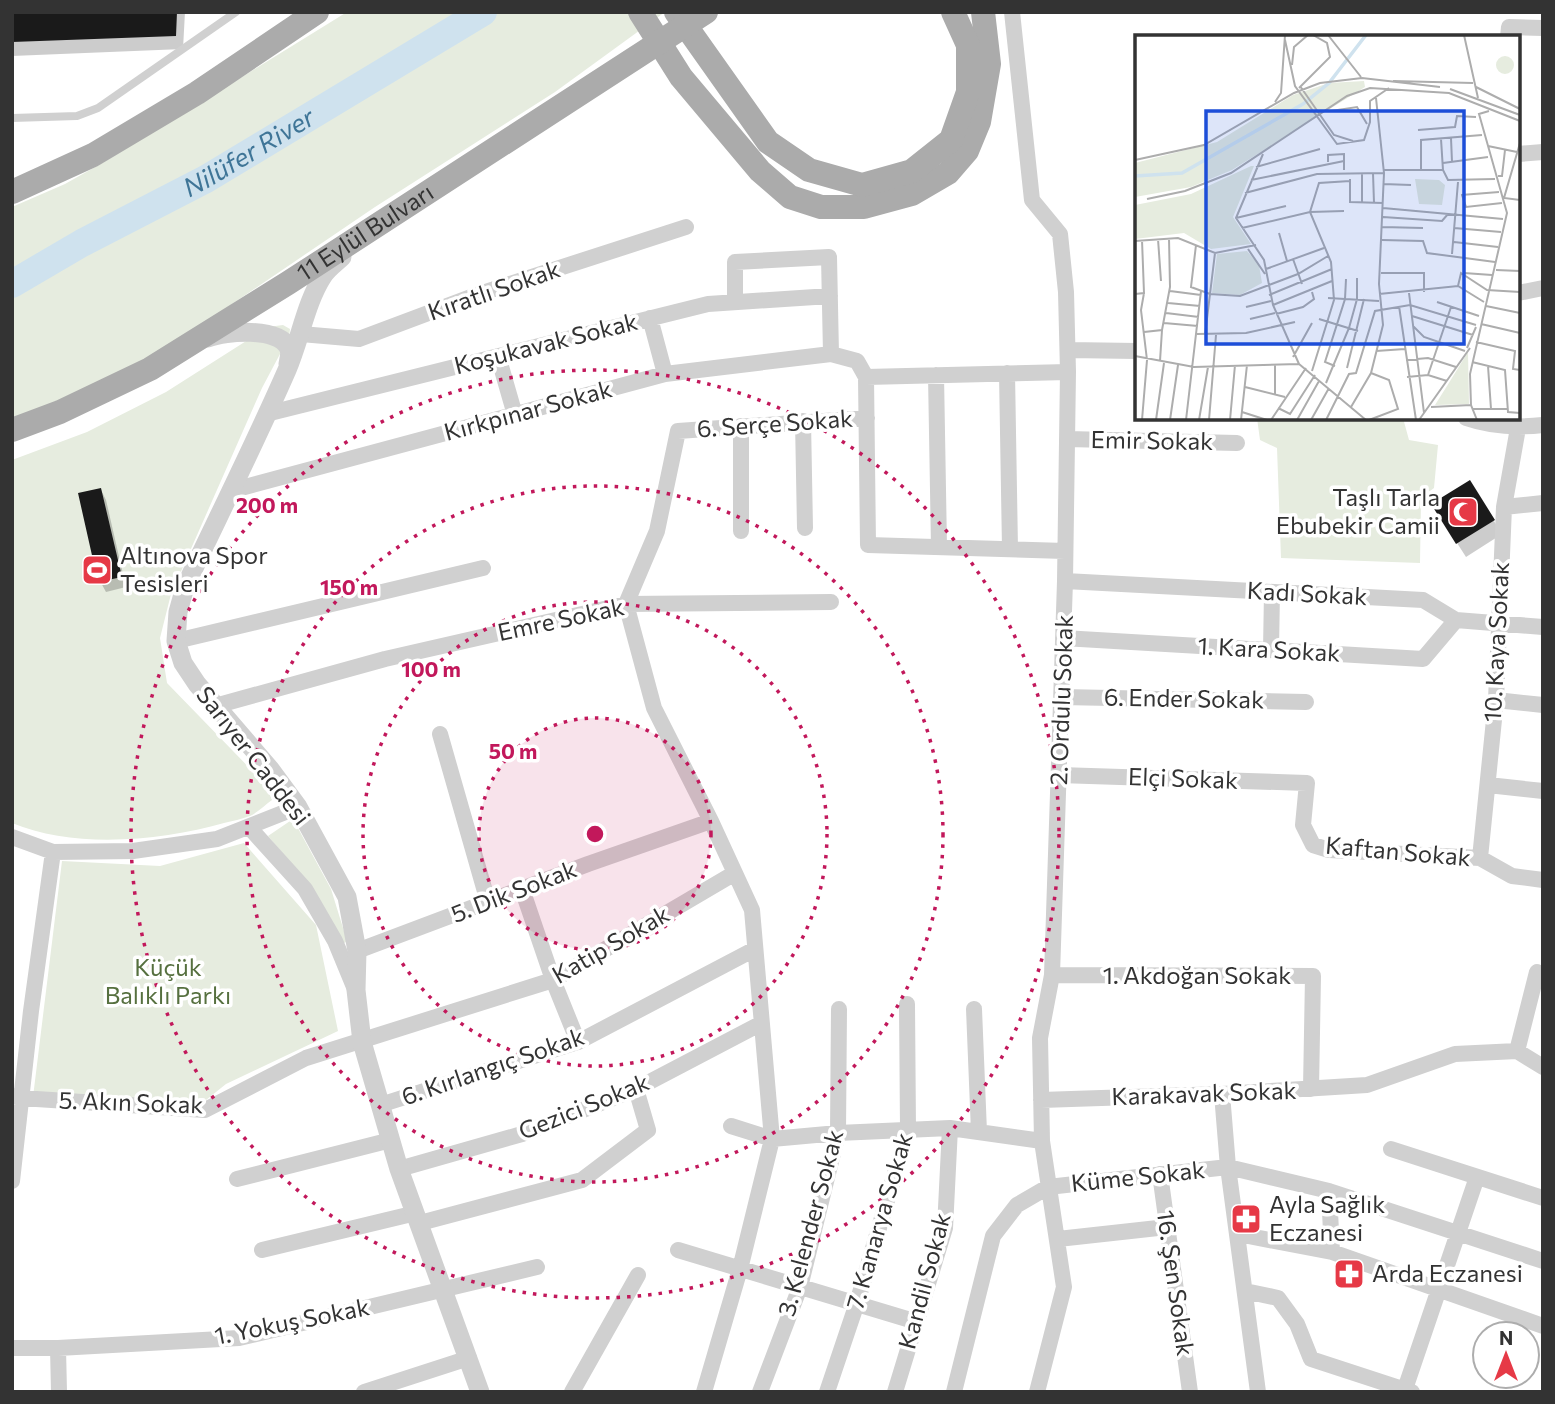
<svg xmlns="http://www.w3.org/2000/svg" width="1555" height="1404" viewBox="0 0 1555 1404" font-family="Commissioner,sans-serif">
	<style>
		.green { fill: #e6ecdf }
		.shadow { fill: #0003 }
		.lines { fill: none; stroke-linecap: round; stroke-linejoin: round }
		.river { stroke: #cfe2ee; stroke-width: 28 }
		.building { fill: #1a1a1a }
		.service { stroke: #d0d0d0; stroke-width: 8 }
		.minor { stroke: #d0d0d0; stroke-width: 16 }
		.tertiary { stroke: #d0d0d0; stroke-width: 19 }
		.primary { stroke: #ababab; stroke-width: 24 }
		.ring { fill: none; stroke: #c2185b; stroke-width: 3.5; stroke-dasharray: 3.5 7 }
		.labels { text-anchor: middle; stroke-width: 7; stroke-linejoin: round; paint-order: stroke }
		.street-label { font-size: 24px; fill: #333; stroke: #fff }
		.poi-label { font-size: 24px; fill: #333; stroke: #fff; text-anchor: start }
		.park-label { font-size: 24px; fill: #56703f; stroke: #fff }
		.water-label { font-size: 26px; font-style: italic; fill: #3f7597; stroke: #fff }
		.inset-river { fill: none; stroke: #cfe2ee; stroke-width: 3.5 }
		.inset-road { fill: none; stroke: #adadad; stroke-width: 2 }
		.view { fill: #1d4ed8; fill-opacity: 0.15; stroke: #1d4ed8; stroke-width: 3.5 }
		.inset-edge { fill: none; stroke: #333; stroke-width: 3.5 }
		.centre { fill: #c2185b; stroke: #fff; stroke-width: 3.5 }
		.ring-label { font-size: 21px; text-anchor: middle; font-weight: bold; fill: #c2185b; stroke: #fff; stroke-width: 7; stroke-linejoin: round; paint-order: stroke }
	</style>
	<rect width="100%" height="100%" fill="#fff"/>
	<path class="green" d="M347,12H665L555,92L375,207L157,355L50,405L12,419V207L65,184L104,162Z
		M283,325L290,329L289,337L262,388L171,594L160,638L167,683L266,785L272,800C265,805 258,812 250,816C242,819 232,821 224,823C161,841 74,849 12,823V460L87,432L166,392L268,327Z
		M1257,418H1403L1409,440L1438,445L1434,488L1421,498L1420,563L1281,558L1277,448L1260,440Z
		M293,819L331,889L347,941L343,944L312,888L268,836Z
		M244,843L316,925L338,1031L226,1084L201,1104L33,1097L62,861L160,866Z"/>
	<path class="shadow" d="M12,12H185L183,49L12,56Z
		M101,490L106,500L126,587L106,592L100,581Z
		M1441,518L1494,521L1502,534L1466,557Z"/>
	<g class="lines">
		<path class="river" id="s1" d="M12,284L82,243L206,179L483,12"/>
	</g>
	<path class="building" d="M12,12H177L176,36L12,42Z
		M1470,480L1495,520L1456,544L1431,504Z
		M101,488L122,577L98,582L78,493Z"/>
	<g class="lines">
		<path class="service" d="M12,118L77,116L98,108L236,12"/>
		<path class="minor" d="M1012,12L1032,200L1060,234L1066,292L1068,372L1065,581L1052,975L1040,1038L1042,1141L1064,1287L1037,1392
			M1508,37L1509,27L1543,28
			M1518,154L1543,152
			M1518,293L1543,288
			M735,302V262L829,257L831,354
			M650,318L665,374
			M301,334L359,339L479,294L686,227
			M1068,350L1137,351
			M498,356L515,415
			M1007,373L1010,549
			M936,375L939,547
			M866,377L868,545L1065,551
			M266,414L708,304L830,296
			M1466,418C1492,427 1517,428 1543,425
			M803,421L805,528
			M741,426V531
			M1067,439L1237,443
			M230,491L665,374L831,354L857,361L866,377L1068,372
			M1504,507L1543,503
			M1065,581L1423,600L1456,620L1543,627
			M1063,638L1423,659L1456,620
			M176,641L483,568
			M1271,650L1272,592
			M1062,697L1306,702
			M1496,700L1543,705
			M215,706L385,659L626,604L831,602
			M440,734L488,902
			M1059,775L1307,783L1303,825L1313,845L1329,850L1480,858L1512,876L1543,880
			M1488,785L1543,791
			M249,827L305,889L335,941L354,987
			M12,837L53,852L133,851L217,839L298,807
			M1480,858L1496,700L1504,507L1518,428
			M522,889L553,980L578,1042
			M357,951L588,864L711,821
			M1052,975L1313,976L1311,1089
			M974,1009L979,1132
			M1517,1051L1537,972L1543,976
			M1222,1094L1228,1167L1258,1392
			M12,1096L21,1098L205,1110L306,1058L553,980L735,873
			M1041,1100L1222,1094L1367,1085L1455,1054L1517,1051L1543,1067
			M380,1105L578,1042L755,949
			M731,1126L772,1139L838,1133L950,1128L1042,1141
			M1391,1149L1543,1198
			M399,1169L522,1134L636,1089L760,1024
			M1160,1174L1190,1392
			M237,1179L391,1140
			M12,1181L31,1011L53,852
			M1329,1191L1332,1252
			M420,1223L582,1180L648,1130L636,1089
			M1238,1234L1332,1252L1543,1326
			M1058,1239L1167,1227
			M262,1250L416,1213
			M678,1250L917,1322
			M1245,1291L1278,1298L1297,1324L1311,1359L1412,1392
			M12,1348H58L239,1338L537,1267
			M58,1348L59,1392
			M364,1392L469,1358
			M572,1392L638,1275
			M704,1392L740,1269L772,1139L752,910L711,821L654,708L626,604L657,531L678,431L867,418
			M760,1392L800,1287L838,1133L839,1009
			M827,1392L857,1303L908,1129L907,1004
			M895,1392L945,1228L950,1128
			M954,1392L993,1236L1017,1205L1048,1187L1228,1167L1329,1191L1543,1261
			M1404,1392L1477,1177"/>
		<path class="tertiary" d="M342,257C336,263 328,268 323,276C306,302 300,340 287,370C255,443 219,515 185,587L178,612L176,641L183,663L197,684L270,769L298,807L347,897L357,951L356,990L362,1042L399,1169L480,1392
			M208,338C226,331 278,327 288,347C291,352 289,359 288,364"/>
		<g class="primary">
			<path d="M640,12L681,77L760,171L790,197L821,207H864L912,194L948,173L967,151L979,122L989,64L983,12"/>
			<path d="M676,12L768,142L809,170L862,185L912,171L951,140L968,92V45L953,12"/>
			<path d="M12,192L93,155L197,93L317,12"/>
			<path id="s2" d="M12,430L60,412L150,369L288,283L706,12"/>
		</g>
	</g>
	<circle cx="595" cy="834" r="116" fill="#c2185b" fill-opacity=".12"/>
	<g class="ring">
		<circle cx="595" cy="834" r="116"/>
		<circle cx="595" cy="834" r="232"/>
		<circle cx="595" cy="834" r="348"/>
		<circle cx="595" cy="834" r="464"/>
	</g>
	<defs>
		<g id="mosque-square" transform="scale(1.575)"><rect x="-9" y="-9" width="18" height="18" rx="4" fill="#e63946" stroke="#fff"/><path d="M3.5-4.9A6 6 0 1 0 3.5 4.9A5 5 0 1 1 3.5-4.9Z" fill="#fff"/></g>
		<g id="stadium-square" transform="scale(1.575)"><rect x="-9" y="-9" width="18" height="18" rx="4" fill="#e63946" stroke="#fff"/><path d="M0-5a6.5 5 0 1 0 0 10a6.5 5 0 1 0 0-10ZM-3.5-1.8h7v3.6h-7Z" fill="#fff"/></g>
		<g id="pharmacy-square" transform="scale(1.575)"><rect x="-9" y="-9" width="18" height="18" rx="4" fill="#e63946" stroke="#fff"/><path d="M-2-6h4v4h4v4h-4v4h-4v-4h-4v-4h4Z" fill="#fff"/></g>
	</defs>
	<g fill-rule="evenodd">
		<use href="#mosque-square" x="1463" y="512"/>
		<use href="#stadium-square" x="97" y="570"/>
		<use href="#pharmacy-square" x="1246" y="1219"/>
		<use href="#pharmacy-square" x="1349" y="1274"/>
	</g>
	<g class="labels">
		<g class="street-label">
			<text dy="8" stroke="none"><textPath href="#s2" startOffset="406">11 Eylül Bulvarı</textPath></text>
			<text transform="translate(494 291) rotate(-19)" y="8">Kıratlı Sokak</text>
			<text transform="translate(546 344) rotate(-14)" y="8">Koşukavak Sokak</text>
			<text transform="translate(528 411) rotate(-15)" y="8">Kırkpınar Sokak</text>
			<text transform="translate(775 424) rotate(-4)" y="8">6. Serçe Sokak</text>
			<text transform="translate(1152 441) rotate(1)" y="8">Emir Sokak</text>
			<text transform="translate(1307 594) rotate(3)" y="8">Kadı Sokak</text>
			<text transform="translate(561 620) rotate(-12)" y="8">Emre Sokak</text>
			<text transform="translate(1497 642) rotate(-87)" y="8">10. Kaya Sokak</text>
			<text transform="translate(1269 650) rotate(3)" y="8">1. Kara Sokak</text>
			<text transform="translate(1184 699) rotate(1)" y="8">6. Ender Sokak</text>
			<text transform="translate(1062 700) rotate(-88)" y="8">2. Ordulu Sokak</text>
			<text transform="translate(253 756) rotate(52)" y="8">Sarıyer Caddesi</text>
			<text transform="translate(1183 779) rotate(2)" y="8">Elçi Sokak</text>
			<text transform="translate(1398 852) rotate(5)" y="8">Kaftan Sokak</text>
			<text transform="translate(514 892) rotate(-21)" y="8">5. Dik Sokak</text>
			<text transform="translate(611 945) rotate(-30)" y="8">Katip Sokak</text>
			<text x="1197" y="984">1. Akdoğan Sokak</text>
			<text transform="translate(493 1067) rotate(-19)" y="8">6. Kırlangıç Sokak</text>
			<text transform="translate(1204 1094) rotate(-2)" y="8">Karakavak Sokak</text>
			<text transform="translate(131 1103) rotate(2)" y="8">5. Akın Sokak</text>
			<text transform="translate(584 1107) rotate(-22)" y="8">Gezici Sokak</text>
			<text transform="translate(1138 1177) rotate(-6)" y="8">Küme Sokak</text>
			<text transform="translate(880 1221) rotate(-74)" y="8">7. Kanarya Sokak</text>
			<text transform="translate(811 1223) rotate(-75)" y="8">3. Kelender Sokak</text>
			<text transform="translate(925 1281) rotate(-75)" y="8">Kandil Sokak</text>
			<text transform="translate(1175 1283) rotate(82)" y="8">16. Şen Sokak</text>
			<text transform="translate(292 1322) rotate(-11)" y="8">1. Yokuş Sokak</text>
		</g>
		<g class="poi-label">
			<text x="1440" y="506" text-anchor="end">Taşlı Tarla<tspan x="1440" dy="28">Ebubekir Camii</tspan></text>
			<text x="120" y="564">Altınova Spor<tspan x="120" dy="28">Tesisleri</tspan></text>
			<text x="1269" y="1213">Ayla Sağlık<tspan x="1269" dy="28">Eczanesi</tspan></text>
			<text x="1372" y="1282">Arda Eczanesi</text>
		</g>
		<g class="park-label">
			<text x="168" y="976">Küçük<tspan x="168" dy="28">Balıklı Parkı</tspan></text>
		</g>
		<g class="water-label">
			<text dy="9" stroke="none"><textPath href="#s1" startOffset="271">Nilüfer River</textPath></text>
		</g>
	</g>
	<g transform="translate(1135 35)">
		<rect width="385" height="385" fill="#fff"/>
		<path d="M361 30a9 9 0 1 1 18 0a9 9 0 1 1-18 0ZM229,46L230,52L97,135L56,152L0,162V128L82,107L158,60L194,48ZM116,131H119L98,182L116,209L76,214L49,198L0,204V170L56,159ZM280,144L304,145L310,150L307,170L284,169ZM112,216L124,230L127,248L105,260L77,258L82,219ZM333,317L334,369L300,370L312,351Z" fill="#e6ecdf"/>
		<path class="inset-river" d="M0,141L47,138L168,69L194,48L231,0"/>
		<path class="inset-road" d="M193,0L226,42M329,0L343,63M150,5L160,51L202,109L229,105L235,87V66L254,53M157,30L159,12L173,0M258,46L338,48M165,51L199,100L218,106M341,52L385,74M164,53L195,22L192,8L178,0M315,54L385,80M140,67L146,58L150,0M196,76L222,72L232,89M283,95L320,92L322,81L341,82M316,103L317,127M306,104L308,135L313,145L360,144M385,108L369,163L385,165M353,111L382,117M128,119L101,183L129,225L138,270L164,329M0,125L69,110L159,58L185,48L227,43L305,52M193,127V120L209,119V135M308,128L353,122M121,132L185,114M248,135H308M286,135V105L347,100M238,138L239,168M227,139V167M363,141H367L370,115M215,144V167L248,168M116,145L209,126M248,149L276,150M110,158L182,139L249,138M326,160L364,157M327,160L331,172L367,168M12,164L50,156L96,138L212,61L235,53L314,58L385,86M248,173L368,184M248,182L307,186L313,179M101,183L151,171M247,192L288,193M107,193L175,177L209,176M319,193L366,197M144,198L152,226M23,204L26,246M247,205L288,206L292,218L360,227M0,206L43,203L80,218L121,210M319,207L363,212M61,210L56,252L75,259L105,261L163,239L193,221M113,214L130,239M317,219L323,147M158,224L167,249M131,234L189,213M361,235L385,236M246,238H289V257M329,238L357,240M323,251L326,238L352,255L385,257M35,256L66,260M274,258L289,378M0,259L9,258L7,205M244,259L323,251L349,267M134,260L197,234M193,263L244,266M302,267L344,281M33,268L65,271M138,270L197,246M264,271L281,385M351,271L385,278M111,272L136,266M31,278L64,282M141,279L168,272L179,264L177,257M277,281L338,300M115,284L140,278M184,284L223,296M29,288L63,291M346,289L385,298M278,291L289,302L330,316M9,297L27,295L35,252L34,203M62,299L111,298L160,287M70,300L80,218M341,307L380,316L378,334L385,335M332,313L341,292M241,316L270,314M0,321L59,332L164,329L231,385M158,322L177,288M271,325L293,323L321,332M25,326L27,295M337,327L370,335L373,377L385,378M200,331L190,327L210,264L211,244M353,331L356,374M212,333L229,264M177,336L199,265L196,227L175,177L184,148L215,146M293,340L316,272M272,342L293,340L312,346M191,348L214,293L222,264V243M110,352L150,362M140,359V329M216,372L236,338L248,290L244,249L249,138L241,63M296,372L336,370M143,373L155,379L180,340M338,374H372M107,377L132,385M7,385L12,325L6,275L9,258M21,385L29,328M35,385L43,330M51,385L66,256M64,385L73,332M74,385L81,300M95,385L100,330M106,385L112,330M136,385L171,333M162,385L184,346M176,385L194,353M191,385L214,339L221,338L240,276L275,270L341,290M234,385L263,374L254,345L236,338M284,385L335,313M342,385L336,370L335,339L372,178L344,79L354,76"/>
		<path class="view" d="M71,76H329V309H71Z"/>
		<rect width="385" height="385" class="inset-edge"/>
	</g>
	<circle cx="595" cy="834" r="10" class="centre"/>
	<g class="ring-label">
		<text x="267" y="513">200 m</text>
		<text x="349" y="595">150 m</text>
		<text x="431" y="677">100 m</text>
		<text x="513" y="759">50 m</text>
	</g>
	<rect width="1555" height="1404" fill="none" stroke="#333333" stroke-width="28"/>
	<g transform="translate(1506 1355)"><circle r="33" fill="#ffffff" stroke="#adadad" stroke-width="2"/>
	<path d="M0-5L12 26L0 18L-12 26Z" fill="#e63946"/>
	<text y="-10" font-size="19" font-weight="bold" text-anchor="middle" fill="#333333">N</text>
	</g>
</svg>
